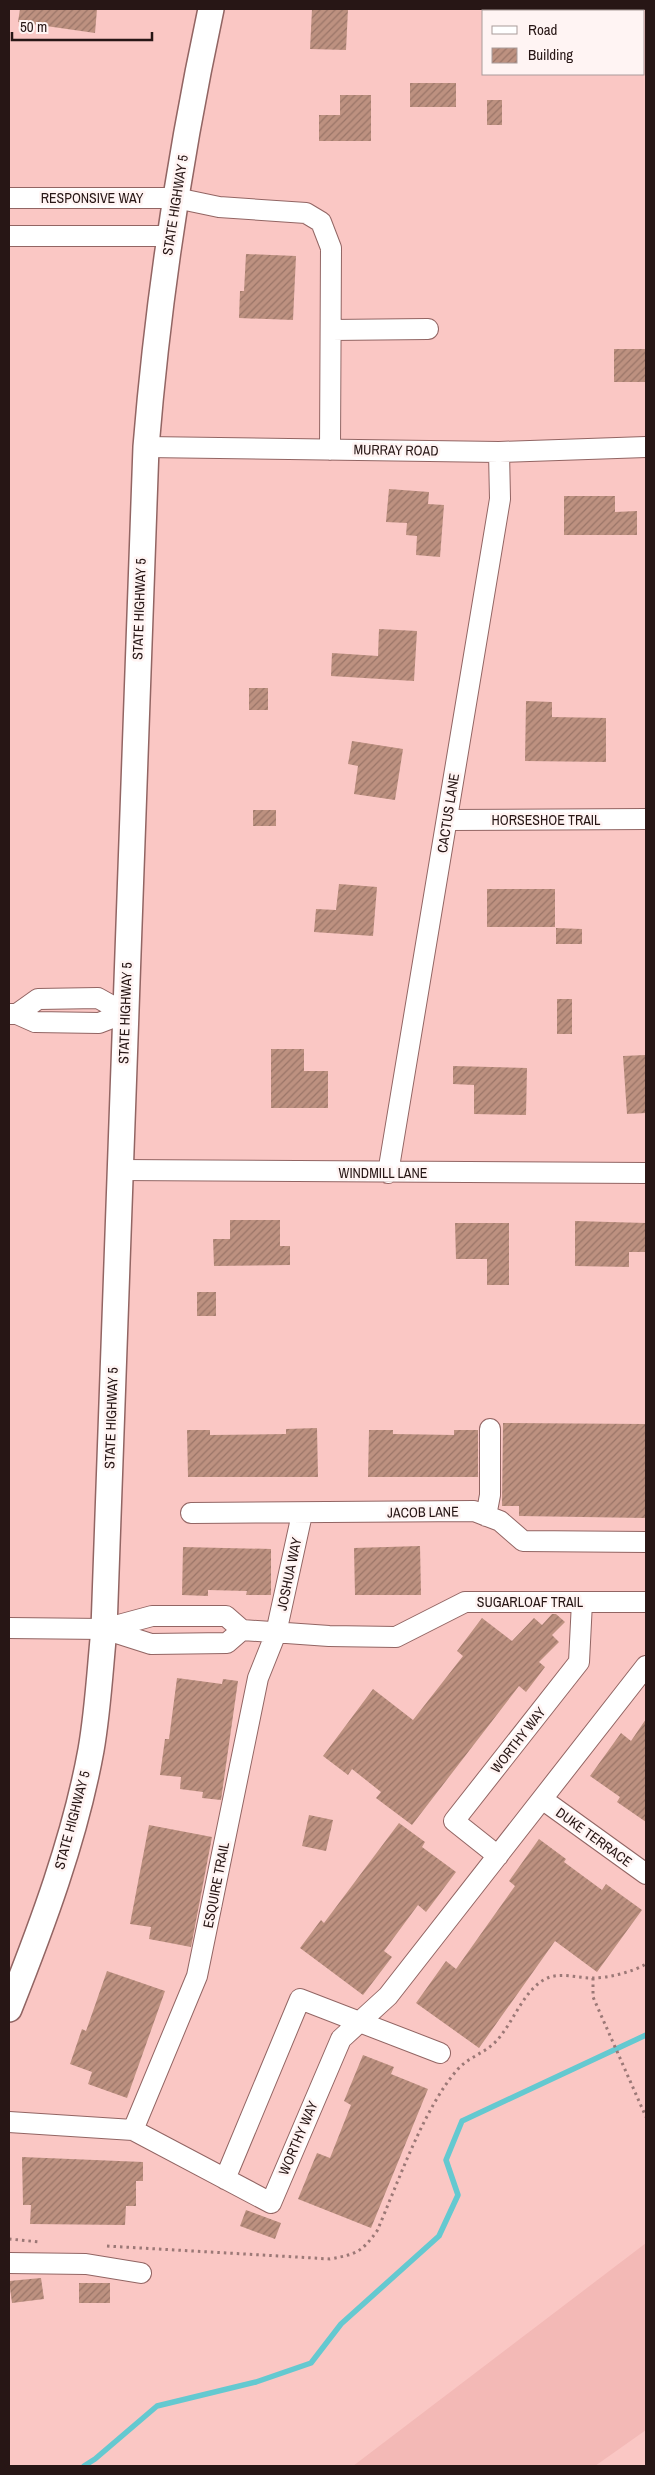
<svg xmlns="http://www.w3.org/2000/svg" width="655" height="2475" viewBox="0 0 655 2475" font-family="'Archivo Narrow',sans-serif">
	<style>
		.built { fill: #f3b9b6 }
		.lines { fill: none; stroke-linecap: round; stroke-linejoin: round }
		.stream { stroke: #64c9d0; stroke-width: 5.5 }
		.building { fill: url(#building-hatch) }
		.minor-casing { stroke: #926563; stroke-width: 22 }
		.major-casing { stroke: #926563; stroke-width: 28 }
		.path { stroke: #9b7876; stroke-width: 3; stroke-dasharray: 2.5 4; stroke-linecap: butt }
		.minor { stroke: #fff; stroke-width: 20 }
		.major { stroke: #fff; stroke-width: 25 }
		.labels { text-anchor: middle; stroke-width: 5; stroke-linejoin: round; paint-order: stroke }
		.street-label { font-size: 14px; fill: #271615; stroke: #fff4f3 }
	</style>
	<defs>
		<pattern id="building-hatch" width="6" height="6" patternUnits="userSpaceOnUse" patternTransform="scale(1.25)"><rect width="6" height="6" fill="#bd9180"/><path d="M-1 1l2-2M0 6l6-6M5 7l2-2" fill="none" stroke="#9a7568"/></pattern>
	</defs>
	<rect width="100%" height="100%" fill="#fac7c4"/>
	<path class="built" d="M646,2243V2430L595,2466H353Z"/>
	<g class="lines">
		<path class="stream" d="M84,2466L95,2459L157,2406L256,2382L311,2363L341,2324L439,2236L458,2195L446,2160L462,2121L646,2035"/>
	</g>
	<path class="building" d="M20,9H97L95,33L18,22Z
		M312,9H348L346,50L310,49Z
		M410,83H456V107H410Z
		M340,95H371V141H319V115H340Z
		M487,100H502V125H487Z
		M246,254L296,256L293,320L239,318L240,291H244Z
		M614,349H646V382H614Z
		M389,489L429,492L428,504L444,505L440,557L416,555L417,536L406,535L407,523L386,522Z
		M564,496H615V512L637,511V535H564Z
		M379,629L417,631L414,681L331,676L332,653L378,656Z
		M249,688H268V710H249Z
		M526,701L552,702V717L606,718V762L525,761Z
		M352,741L403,749L395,800L354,794L358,766L348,764Z
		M253,810H276V826H253Z
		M339,884L377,887L373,936L314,932L316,909L336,910Z
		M487,889H555V927H487Z
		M556,928L582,929V944H556Z
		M557,999H572V1034H557Z
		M271,1049H304V1071H328V1108H271Z
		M645,1055L646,1113L627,1114L623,1056Z
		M453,1066L527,1068L526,1115L474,1114V1085L453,1084Z
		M230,1220H280V1246H290V1265L214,1266L213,1239H230Z
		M575,1221L646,1223V1252H629V1267L575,1266Z
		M455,1223H509V1285H487V1259H456Z
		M197,1292H216V1316H197Z
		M503,1423L646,1424V1518L519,1516V1506H502Z
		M317,1428L318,1477H188L187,1430H210V1435L286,1434V1429Z
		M369,1430H393V1434L454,1435V1430H478V1477H368Z
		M420,1546L421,1595H355L354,1548Z
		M183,1547L271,1549V1595H246L247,1591L208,1590V1596L182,1595Z
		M552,1614H556L565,1622L552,1635L559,1642L539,1662L545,1667L526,1692L519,1686L412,1825L376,1798L381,1792L352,1769L348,1775L323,1756L373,1689L413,1720L463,1656L457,1651L482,1618L512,1641L534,1618L542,1625Z
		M177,1678L222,1684L223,1679L238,1681L221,1800L202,1798L203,1792L180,1789L181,1777L160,1775L165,1739H169Z
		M646,1719V1822L617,1802L620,1797L590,1776L621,1733L631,1741Z
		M309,1815L333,1820L326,1851L302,1846Z
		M399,1823L425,1842L422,1847L456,1872L426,1912L418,1905L384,1951L392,1957L363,1995L300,1948L321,1920L324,1923Z
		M149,1825L212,1837L191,1947L149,1939L151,1927L130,1924Z
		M539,1839L566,1859L564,1862L602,1890L606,1884L642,1910L597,1972L555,1941L479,2048L416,2003L446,1961L456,1969L515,1886L509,1881Z
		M107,1971L165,1991L127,2098L88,2084L92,2072L70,2064L82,2029L86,2031Z
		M363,2055L394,2067L391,2074L428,2089L371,2228L298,2199L317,2153L330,2158L351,2105L344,2101Z
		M22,2157L143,2162V2181H136V2206H126L125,2225L30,2224L31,2205H23Z
		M246,2210L281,2223L275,2239L240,2226Z
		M41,2278L44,2299L12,2303L9,2281Z
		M79,2283H110V2303H79Z"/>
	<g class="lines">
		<g class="minor-casing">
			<path id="minor" d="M9,198H176L219,207L306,213L321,222L331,248L330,450
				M9,236H170
				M331,330L428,329
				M146,447L499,452L646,447
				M447,820L646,819
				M9,1014H17L35,1022L99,1023L125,1013
				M17,1014L38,999L98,998L125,1013
				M120,1170L646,1173
				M388,1173L500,499L499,452
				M191,1513L474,1511L500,1521L523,1541L646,1542
				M486,1516L490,1495V1429
				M9,1628L104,1629L152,1616H226L242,1630L329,1636L396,1637L465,1602H646
				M104,1629L151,1644L227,1643L242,1630
				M542,1799L646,1874
				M498,1856L454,1821L579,1662L582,1602
				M9,2122L133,2130L271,2203L341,2039L388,1996L646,1666
				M133,2130L197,1976L258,1678L276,1633L302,1514
				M225,2179L300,1999L440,2053
				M9,2263L86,2264L141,2273"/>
		</g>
		<g class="major-casing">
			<path id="major" d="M9,2009C42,1926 75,1838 91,1750C98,1710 100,1669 104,1629L146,447C158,299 180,154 211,9"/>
		</g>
		<path class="path" d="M593,1978V1997L646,2117
			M9,2239L40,2242
			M107,2246L330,2259C356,2254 361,2253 377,2231C398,2183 424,2107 458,2069C472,2054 489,2053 502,2034C516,2016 527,1985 550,1977C564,1973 578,1978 592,1978C609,1978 632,1972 646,1964"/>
		<use href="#minor" class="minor"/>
		<use href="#major" class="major"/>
	</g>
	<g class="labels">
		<g class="street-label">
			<text x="92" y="203">RESPONSIVE WAY</text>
			<text transform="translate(175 205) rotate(-81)" y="5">STATE HIGHWAY 5</text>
			<text transform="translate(396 450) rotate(1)" y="5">MURRAY ROAD</text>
			<text transform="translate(139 609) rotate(-88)" y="5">STATE HIGHWAY 5</text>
			<text transform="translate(448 813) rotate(-81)" y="5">CACTUS LANE</text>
			<text x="546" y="825">HORSESHOE TRAIL</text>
			<text transform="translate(125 1013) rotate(-88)" y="5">STATE HIGHWAY 5</text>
			<text x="383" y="1178">WINDMILL LANE</text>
			<text transform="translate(111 1418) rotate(-88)" y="5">STATE HIGHWAY 5</text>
			<text transform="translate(423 1512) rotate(-1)" y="5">JACOB LANE</text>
			<text transform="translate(289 1574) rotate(-78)" y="5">JOSHUA WAY</text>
			<text x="530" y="1607">SUGARLOAF TRAIL</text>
			<text transform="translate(518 1740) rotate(-52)" y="5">WORTHY WAY</text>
			<text transform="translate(72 1820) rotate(-75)" y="5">STATE HIGHWAY 5</text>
			<text transform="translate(594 1837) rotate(36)" y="5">DUKE TERRACE</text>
			<text transform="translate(216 1885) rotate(-79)" y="5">ESQUIRE TRAIL</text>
			<text transform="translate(298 2138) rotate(-67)" y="5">WORTHY WAY</text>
		</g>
	</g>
	<rect width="655" height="2475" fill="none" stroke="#271615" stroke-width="20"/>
	<rect x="482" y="10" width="162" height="65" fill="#fff4f3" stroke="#a99b9a"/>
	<rect x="492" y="26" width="25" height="8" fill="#ffffff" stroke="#a99b9a"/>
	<text x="528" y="35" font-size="15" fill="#271615">Road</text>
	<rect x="492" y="48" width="25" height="15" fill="url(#building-hatch)" stroke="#a99b9a"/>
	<text x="528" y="60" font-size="15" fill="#271615">Building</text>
	<path d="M12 32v8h140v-8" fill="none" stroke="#271615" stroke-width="2.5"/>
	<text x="20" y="32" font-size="15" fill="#271615" stroke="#fff4f3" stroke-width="4" paint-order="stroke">50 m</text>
</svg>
